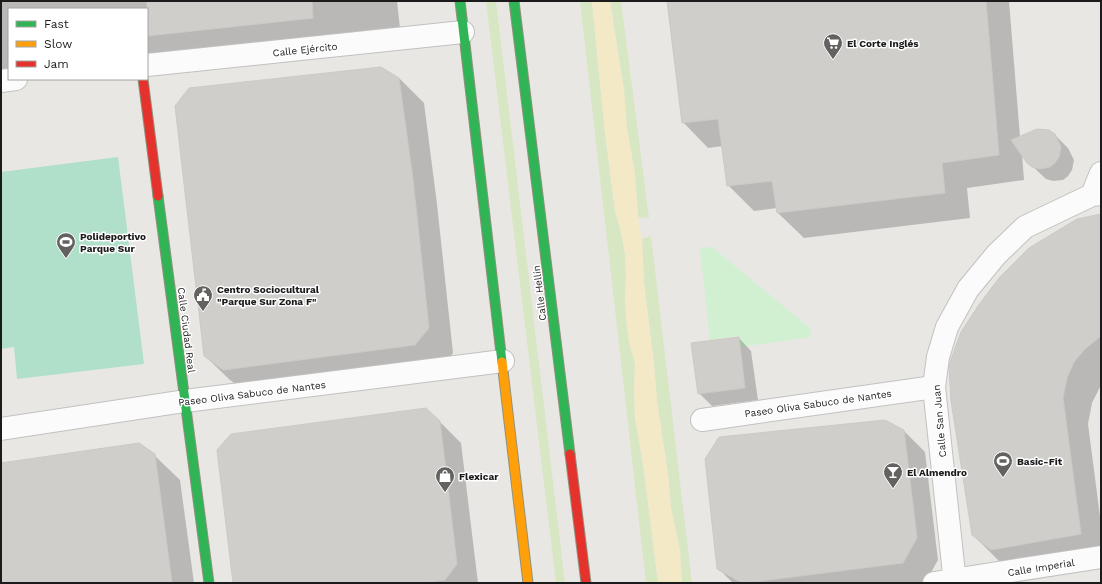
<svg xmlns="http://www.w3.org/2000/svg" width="1102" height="584" viewBox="0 0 1102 584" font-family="'Work Sans',sans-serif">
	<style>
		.grass { fill: #d7e6c3 }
		.sand { fill: #f3e9c7 }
		.park { fill: #d1f0d1 }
		.pitch { fill: #b0dfca }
		.shadow { fill: #0003 }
		.building { fill: #d0cecb; stroke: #ccc9c5 }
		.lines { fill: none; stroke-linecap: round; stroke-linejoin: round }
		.street-casing { stroke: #c2c1c0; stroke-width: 24 }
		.fast-casing { stroke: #91927d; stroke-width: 11 }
		.slow-casing { stroke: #91927d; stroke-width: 11 }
		.jam-casing { stroke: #91927d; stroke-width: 11 }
		.street { stroke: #fcfbfb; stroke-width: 22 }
		.fast { stroke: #30b455; stroke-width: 9 }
		.slow { stroke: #ff9f0a; stroke-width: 9 }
		.jam { stroke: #e5322d; stroke-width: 9 }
		.labels { text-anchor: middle; stroke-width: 3; stroke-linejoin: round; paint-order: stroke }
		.poi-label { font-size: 10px; font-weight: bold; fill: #1b1b1b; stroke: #fff; text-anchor: start }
		.street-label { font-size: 10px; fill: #1b1b1b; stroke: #fff }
	</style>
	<rect width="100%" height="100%" fill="#e9e7e4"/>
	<path class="grass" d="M486,1H496L565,583H556Z
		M580,1H592L604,125L615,211L621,232L625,254L626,276L625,298L629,342L635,364L634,390L635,417L644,471L658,583H646Z
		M610,1H621L649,218L638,217L635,174L627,128L624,90Z
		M651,236L691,575L692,583H682L680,551L671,507L668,474L657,401L654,364L644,283L642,239Z"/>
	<path class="sand" d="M592,1H610L624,90L627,128L635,174L638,217L642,239L644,283L654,364L657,401L668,474L671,507L680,551L682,583H658L644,471L635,417L634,390L635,364L629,342L626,321L625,298L626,276L625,254L621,232L615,211L604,125Z"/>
	<path class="park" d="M712,247L810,328L811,337L740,347L739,336L710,340L700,248Z"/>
	<path class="pitch" d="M118,157L144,364L17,379L14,347L1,349V172Z"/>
	<path class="shadow" d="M1,1H397L400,28L147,64V9H9V79L1,80Z
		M668,1H1009L1020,137L1055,135L1068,148L1074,160L1072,170L1068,176L1063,180L1053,181L1046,179L1028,162L1022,154L1024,180L967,188L970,218L804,238L778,213L777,208L754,211L728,185L723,146L708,148L683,122Z
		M399,78L424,103L437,204L453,353L440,369L249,394L230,380L205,356Z
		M1101,215V385L1092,403L1088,424L1101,524V560L1017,575L999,561L973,535Z
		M739,338L751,351L758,400L712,406L699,393Z
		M439,421L461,443L478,583H234Z
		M904,431L925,452L938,560L925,583H733L718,568Z
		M154,455L180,480L194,583H1V464Z"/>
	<path class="building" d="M147,1H312L313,18L147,36Z
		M667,1H986L999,155L942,163L945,193L777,213L772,181L727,186L718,119L682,123Z
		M381,67L399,78L413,179L429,328L415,345L223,370L204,356L175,106L189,88Z
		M1037,129L1049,130L1055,134L1061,147L1059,157L1055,163L1050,167L1040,169L1032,167L1027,163L1011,140Z
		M1101,214V336L1085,349L1074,362L1067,378L1063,398L1081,534L991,550L972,535L951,401L949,366L951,359L961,332L978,306L999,278L1029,248L1077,219Z
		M739,337L745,388L698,394L691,343Z
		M426,408L440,421L457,564L445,580L423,583H233L217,450L231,434Z
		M885,420L904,430L917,538L903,563L745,583H742L717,569L705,459L719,437Z
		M139,443L155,454L172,583H1V463Z"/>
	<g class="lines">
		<g class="street-casing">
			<path id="street" d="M147,65L463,32
				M1,81L16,79
				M1092,195L1101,173
				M702,420L934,387
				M1,429L185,401L503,361
				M934,583L1101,557
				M955,583L934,387L938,357L947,327L968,289L996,255L1025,227L1092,195L1101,194"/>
		</g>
		<g class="fast-casing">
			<path id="fast" d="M460,1L502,362
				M514,1L570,454
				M158,196L209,583"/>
		</g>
		<g class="slow-casing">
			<path id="slow" d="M502,362L528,583"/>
		</g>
		<g class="jam-casing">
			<path id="jam" d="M143,79L158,196
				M570,454L586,583"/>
		</g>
		<use href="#street" class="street"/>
		<use href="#fast" class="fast"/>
		<use href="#slow" class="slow"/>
		<use href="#jam" class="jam"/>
	</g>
	<defs>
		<g id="supermarket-pin" transform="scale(1)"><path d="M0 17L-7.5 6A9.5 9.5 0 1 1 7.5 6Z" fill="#636261" stroke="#fff"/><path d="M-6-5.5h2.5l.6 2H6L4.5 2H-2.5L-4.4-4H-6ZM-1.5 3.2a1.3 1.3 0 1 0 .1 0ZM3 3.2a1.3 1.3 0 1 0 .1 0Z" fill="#fff"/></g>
		<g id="stadium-pin" transform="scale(1)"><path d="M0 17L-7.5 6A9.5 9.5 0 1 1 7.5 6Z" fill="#636261" stroke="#fff"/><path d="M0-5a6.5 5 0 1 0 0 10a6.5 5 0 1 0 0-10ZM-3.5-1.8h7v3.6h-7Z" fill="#fff"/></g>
		<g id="civic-pin" transform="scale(1)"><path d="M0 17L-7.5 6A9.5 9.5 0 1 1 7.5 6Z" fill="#636261" stroke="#fff"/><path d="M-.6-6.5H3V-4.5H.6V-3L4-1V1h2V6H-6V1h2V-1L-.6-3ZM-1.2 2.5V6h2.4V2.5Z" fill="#fff"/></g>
		<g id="bar-pin" transform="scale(1)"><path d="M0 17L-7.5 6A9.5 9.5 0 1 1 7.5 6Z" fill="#636261" stroke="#fff"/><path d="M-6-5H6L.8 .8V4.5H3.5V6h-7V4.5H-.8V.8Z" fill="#fff"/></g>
		<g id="shop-pin" transform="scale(1)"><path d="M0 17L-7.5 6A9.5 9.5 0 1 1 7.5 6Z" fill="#636261" stroke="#fff"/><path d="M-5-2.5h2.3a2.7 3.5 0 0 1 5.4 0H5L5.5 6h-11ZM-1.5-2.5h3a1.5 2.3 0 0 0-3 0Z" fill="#fff"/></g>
	</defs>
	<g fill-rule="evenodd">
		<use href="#supermarket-pin" x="833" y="43"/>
		<use href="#stadium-pin" x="66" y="242"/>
		<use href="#civic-pin" x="203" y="295"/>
		<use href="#stadium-pin" x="1003" y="461"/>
		<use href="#bar-pin" x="893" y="472"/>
		<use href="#shop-pin" x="445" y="476"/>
	</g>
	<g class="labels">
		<g class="poi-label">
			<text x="847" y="47">El Corte Inglés</text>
			<text x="80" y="240">Polideportivo<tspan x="80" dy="12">Parque Sur</tspan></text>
			<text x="217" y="293">Centro Sociocultural<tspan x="217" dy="12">"Parque Sur Zona F"</tspan></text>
			<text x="1017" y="465">Basic-Fit</text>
			<text x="907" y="476">El Almendro</text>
			<text x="459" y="480">Flexicar</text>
		</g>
		<g class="street-label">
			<text transform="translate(305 49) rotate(-6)" y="4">Calle Ejército</text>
			<text transform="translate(539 293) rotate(-97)" y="4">Calle Hellín</text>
			<text transform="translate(187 330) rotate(83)" y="4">Calle Ciudad Real</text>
			<text transform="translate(252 393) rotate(-7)" y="4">Paseo Oliva Sabuco de Nantes</text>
			<text transform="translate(818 403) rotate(-8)" y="4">Paseo Oliva Sabuco de Nantes</text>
			<text transform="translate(939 421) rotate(-95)" y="4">Calle San Juan</text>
			<text transform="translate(1041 567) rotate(-9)" y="4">Calle Imperial</text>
		</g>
	</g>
	<rect width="1102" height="584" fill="none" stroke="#1b1b1b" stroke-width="4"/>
	<rect x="8" y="8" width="140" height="72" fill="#ffffff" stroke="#a4a4a4"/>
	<rect x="16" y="21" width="20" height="6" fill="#30b455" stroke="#a4a4a4"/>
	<text x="44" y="28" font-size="12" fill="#1b1b1b">Fast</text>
	<rect x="16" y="41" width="20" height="6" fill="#ff9f0a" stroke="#a4a4a4"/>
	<text x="44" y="48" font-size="12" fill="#1b1b1b">Slow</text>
	<rect x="16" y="61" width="20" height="6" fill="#e5322d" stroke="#a4a4a4"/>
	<text x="44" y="68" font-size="12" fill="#1b1b1b">Jam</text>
</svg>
